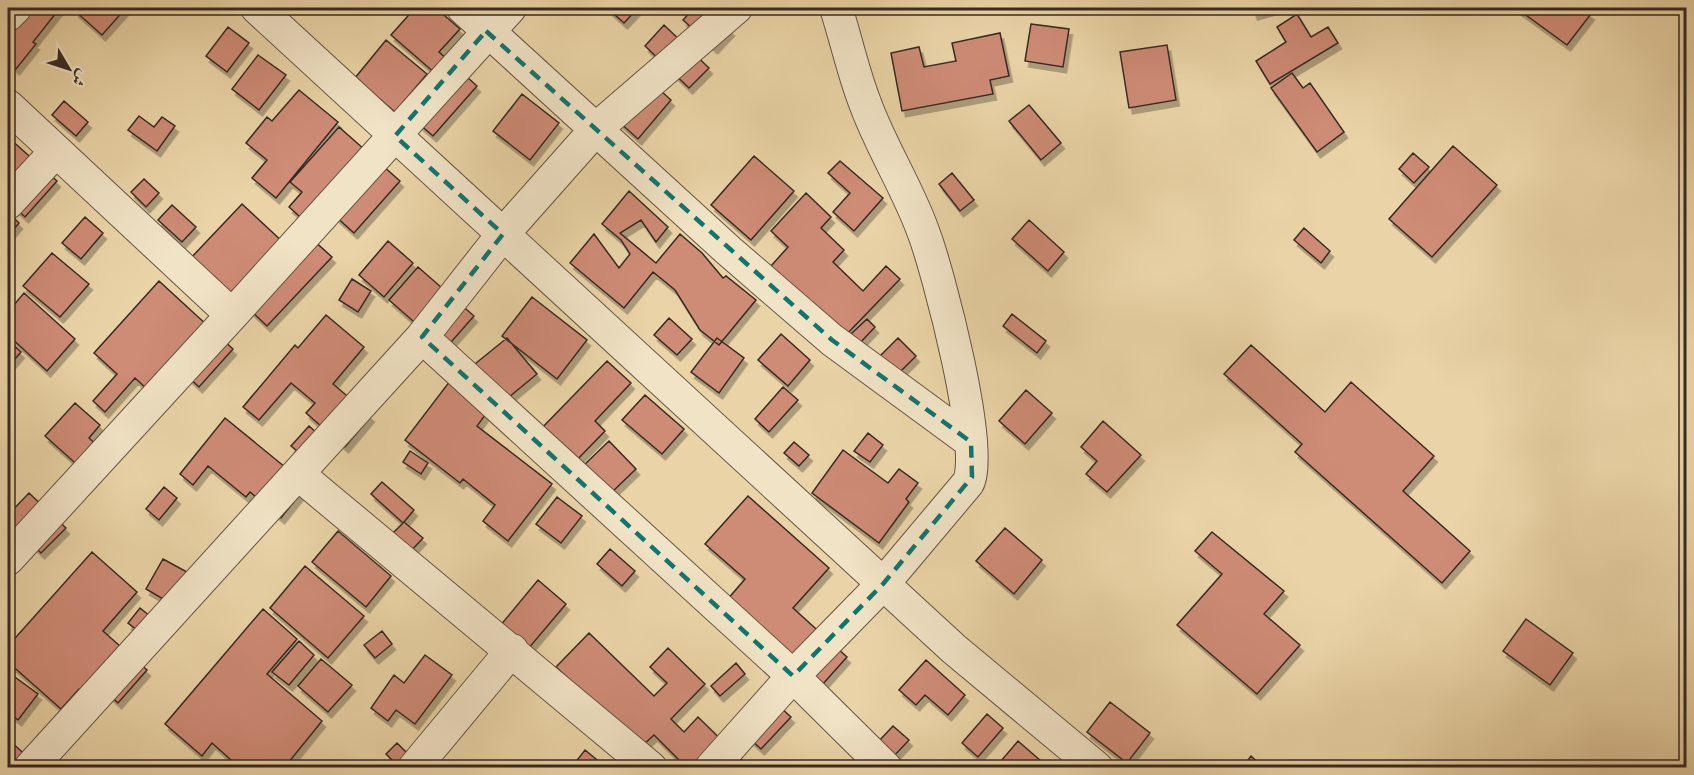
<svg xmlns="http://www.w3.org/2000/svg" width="1694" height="775" viewBox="0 0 1694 775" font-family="'Libre Bodoni',Amiri,serif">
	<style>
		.building { fill: #ce8b76; stroke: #382923; stroke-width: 1.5; filter: url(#shadow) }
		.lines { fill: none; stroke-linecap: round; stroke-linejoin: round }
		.minor-casing { stroke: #645444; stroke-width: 34 }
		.minor { stroke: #f1e3c6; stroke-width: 32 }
		.marked { fill: none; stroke: #0f766e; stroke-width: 4.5; stroke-dasharray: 12 8; stroke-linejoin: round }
	</style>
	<defs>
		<filter id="shadow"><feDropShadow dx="3.5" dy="6" stdDeviation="0" flood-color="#0004"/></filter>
	</defs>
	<rect width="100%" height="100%" fill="#ead4a7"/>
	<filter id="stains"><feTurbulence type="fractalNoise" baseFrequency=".00333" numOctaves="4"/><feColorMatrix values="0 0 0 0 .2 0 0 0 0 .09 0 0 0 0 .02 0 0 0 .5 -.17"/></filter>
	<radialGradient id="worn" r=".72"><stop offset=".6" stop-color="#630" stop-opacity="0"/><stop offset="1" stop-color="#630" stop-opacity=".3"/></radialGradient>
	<path class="building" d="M8,8H60L33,42L36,44L16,69L8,62Z
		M78,8H126L102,35L75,11Z
		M415,8H436L460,29L439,52L477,86L433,136L404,111L436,74L391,35Z
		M607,8H638L624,23Z
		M694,8H706L731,30L714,48L683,20Z
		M1252,8H1276L1254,14Z
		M1516,8H1582L1591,14L1567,45Z
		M1297,14L1311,37L1328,27L1338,43L1270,84L1256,61L1286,42L1277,27Z
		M1031,24L1069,29L1063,67L1025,61Z
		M664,25L709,68L689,88L645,46Z
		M228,27L249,43L227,72L206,56Z
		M1000,33L1009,76L990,80L993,94L902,111L891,53L919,47L924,67L956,61L952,43Z
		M386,40L427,74L395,112L355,78Z
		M1167,45L1176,100L1129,108L1120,52Z
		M258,55L286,75L259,110L232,89Z
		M1292,73L1303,88L1310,83L1344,132L1317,152L1271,88Z
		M651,82L671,100L638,139L618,121Z
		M299,90L338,122L276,198L252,178L267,160L246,143L267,117L272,121Z
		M522,94L559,123L530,160L493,131Z
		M64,101L88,122L76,136L52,115Z
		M1029,105L1061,143L1041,160L1009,121Z
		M139,116L154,127L162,117L175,126L157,151L128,130Z
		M339,127L400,181L354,233L324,206L308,224L289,207L302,192L290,182Z
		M8,137L57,181L25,217L8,201Z
		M1453,146L1497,185L1432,257L1389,219Z
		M1413,153L1429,167L1414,183L1399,169Z
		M754,156L794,191L751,240L711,205Z
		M840,161L883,198L854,231L833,212L850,193L828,173Z
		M952,173L974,200L960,211L939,184Z
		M144,179L159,193L146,207L131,192Z
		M629,191L668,227L656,242L641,220L620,233L656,263L680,234L702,253L723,278L726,276L756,300L719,345L700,330L675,290L653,272L624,308L570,263L594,234L619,268L630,254L621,240L602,224Z
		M806,193L831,217L821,228L844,250L833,262L863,291L886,266L900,279L845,336L771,266L788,247L771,231Z
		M242,204L286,245L301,229L332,257L267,326L231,292L227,297L189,260Z
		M172,205L196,227L182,242L158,220Z
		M8,212L19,223L8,236Z
		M85,217L103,233L81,259L62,243Z
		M1029,220L1064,252L1048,271L1012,239Z
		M1304,228L1330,251L1321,263L1294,240Z
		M388,241L413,263L384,297L359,275Z
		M52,253L89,284L60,317L23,286Z
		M418,267L474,316L445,349L389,300Z
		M352,279L371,291L358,312L339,300Z
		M159,281L233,349L199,387L172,362L147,389L135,378L105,412L93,401L117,374L94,353Z
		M24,293L75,339L47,371L8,335V312Z
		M532,297L587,340L557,379L502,336Z
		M1012,314L1046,341L1037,353L1003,326Z
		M326,315L364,347L333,384L371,416L345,447L306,413L315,403L291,383L259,420L243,407L295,345L298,348Z
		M669,318L692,339L677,355L654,335Z
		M867,319L875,327L860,343L851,334Z
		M781,334L810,360L788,386L758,360Z
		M507,338L537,374L503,402L470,368Z
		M717,338L744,358L719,393L691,372Z
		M898,338L916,356L893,379L875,361Z
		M8,340L21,352L8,367Z
		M1251,345L1325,412L1351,382L1434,456L1403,491L1470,551L1442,583L1295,452L1302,444L1224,374Z
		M607,361L631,383L595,421L605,431L573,464L538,432Z
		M450,381L488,411L477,426L552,484L508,541L483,521L495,505L463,479L460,483L405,440Z
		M783,387L798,400L769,432L755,419Z
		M1026,390L1052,413L1025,444L999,421Z
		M645,395L684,429L662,454L622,420Z
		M75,403L100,425L89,438L101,449L83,470L45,436Z
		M225,418L307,485L281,518L250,492L246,497L208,466L193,485L180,474Z
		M1103,421L1141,455L1107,492L1086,474L1097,461L1081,447Z
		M309,426L326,441L309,461L291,446Z
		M868,433L883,445L870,462L854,451Z
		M609,441L636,469L609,495L582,467Z
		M794,442L809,455L799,466L784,453Z
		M843,450L888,483L899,469L918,483L906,499L909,502L879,543L812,493Z
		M410,451L428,463L421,474L403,462Z
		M382,482L414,510L404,522L423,538L410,552L391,535L403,523L371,494Z
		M164,487L177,498L159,520L146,509Z
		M29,493L66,528L41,553L8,520V515Z
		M748,496L829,568L793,608L847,657L822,685L727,600L745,579L705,544Z
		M557,497L582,516L561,543L536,524Z
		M1005,528L1042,560L1014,594L976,561Z
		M338,531L391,576L366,607L312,562Z
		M1212,532L1284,591L1264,614L1300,645L1257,694L1177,625L1222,574L1195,551Z
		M610,549L635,571L622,586L597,564Z
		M92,552L137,592L103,631L147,670L118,703L103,689L93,701L79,689L61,709L8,662V646Z
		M163,559L198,578L180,609L146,589Z
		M305,566L364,616L328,658L270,608Z
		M538,580L566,604L528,649L500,626Z
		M140,608L161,625L150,640L128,623Z
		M263,609L297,639L267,674L322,721L284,768H224L231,760L212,743L202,756L165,724Z
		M1526,619L1573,653L1550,685L1503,651Z
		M382,631L392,644L375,658L364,645Z
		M589,633L654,696L667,683L650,667L668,648L705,684L671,719L684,732L698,717L742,760L735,768H720L706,754L693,768H687L654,735L642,746L556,667Z
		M299,641L314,655L289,685L272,672Z
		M425,655L452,675L415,724L396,710L388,721L371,708L394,675L404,683Z
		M321,659L352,685L328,712L298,686Z
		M926,660L965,695L948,715L925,695L916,705L899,690Z
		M736,663L745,674L720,696L711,686Z
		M8,672L38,694L18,720L8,712Z
		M768,696L791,717L761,749L739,729Z
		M1110,702L1150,733L1127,763L1087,732Z
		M987,714L1003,728L978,757L962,743Z
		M893,726L909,740L893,757L878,742Z
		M10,741L40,768H8V744Z
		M1018,741L1049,768H995Z
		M397,743L418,764L400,768L386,754Z
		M585,750L607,768H571Z
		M1251,756L1264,768H1242Z"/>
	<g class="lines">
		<g class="minor-casing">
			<path id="minor" d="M257,8L954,649L1097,768
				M463,8L729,251L832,340L971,442
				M8,15L15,8
				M8,106L232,315L8,559
				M8,203L56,151
				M232,315L510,8
				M422,337L793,676L886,768
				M298,474L651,768
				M30,768L422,337L503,234L597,128L736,8
				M414,768L512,650
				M711,768L793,676L883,584L968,483C986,452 938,270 923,231C907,187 881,147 865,103C853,72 846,39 836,8"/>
		</g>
		<use href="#minor" class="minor"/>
	</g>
	<path class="marked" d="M486,31L832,340L971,442L972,477L883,584L793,676L422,337L503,234L395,136Z"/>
	<rect width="1694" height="775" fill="none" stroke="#ead4a7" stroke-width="30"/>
	<rect x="9" y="9" width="1676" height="757" fill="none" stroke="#382923" stroke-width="3"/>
	<rect x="15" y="15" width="1664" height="745" fill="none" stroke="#382923" stroke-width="1.5"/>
	<g transform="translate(69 69) rotate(129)" stroke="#f1e3c6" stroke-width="4.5" paint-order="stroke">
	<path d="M0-4.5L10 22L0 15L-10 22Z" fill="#382923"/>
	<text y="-9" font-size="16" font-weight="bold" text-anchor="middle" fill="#382923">ش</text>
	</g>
	<rect width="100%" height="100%" filter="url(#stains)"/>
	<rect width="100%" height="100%" fill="url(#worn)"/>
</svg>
